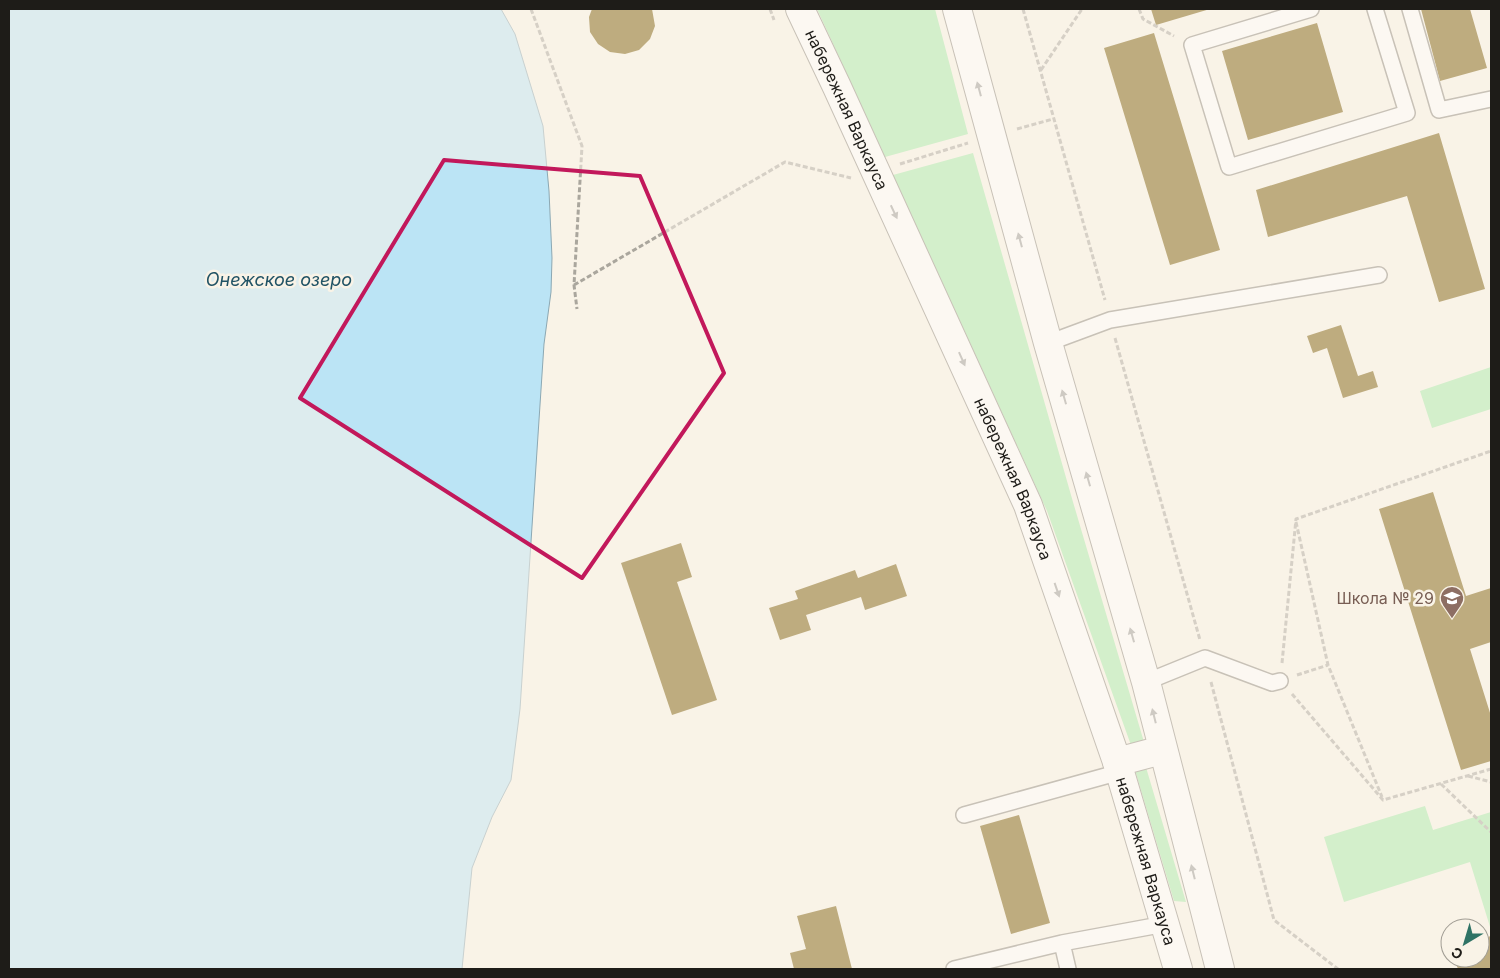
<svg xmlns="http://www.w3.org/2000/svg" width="1500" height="978" viewBox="0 0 1500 978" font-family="Inter,sans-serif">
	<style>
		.green { fill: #a4eba8 }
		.water { fill: #bbe4f5; stroke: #8ca8b3 }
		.building { fill: #765700 }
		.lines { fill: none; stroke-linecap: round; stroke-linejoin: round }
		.service-casing { stroke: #8c877d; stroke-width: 18 }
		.secondary-casing { stroke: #8c877d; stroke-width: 30 }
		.path { stroke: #aaa69d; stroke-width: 3; stroke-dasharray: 5 2.5; stroke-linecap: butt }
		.service { stroke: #fff; stroke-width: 15 }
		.secondary { stroke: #fff; stroke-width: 28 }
		.oneway { fill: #9a9997 }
		.marked { fill: none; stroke: #c2185b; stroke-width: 4; stroke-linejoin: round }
		.labels { text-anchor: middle; stroke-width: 5; stroke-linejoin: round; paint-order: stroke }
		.street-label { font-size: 16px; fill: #1e1c18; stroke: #f9f3e7 }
		.education-label { font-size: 16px; fill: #785e54; stroke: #f9f3e7; text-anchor: end }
		.water-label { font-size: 18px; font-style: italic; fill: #215365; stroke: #f9f3e7 }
	</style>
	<rect width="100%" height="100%" fill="#f9f3e7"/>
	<path class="green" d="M817,9H935L968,134L885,157Z
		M973,153L1073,502L1144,742L1132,748L1047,511L893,175Z
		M1491,367V409L1432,428L1420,391Z
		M1145,764L1186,902L1174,901L1134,767Z
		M1425,806L1433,830L1491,812V930L1470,862L1344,902L1324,837Z"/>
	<path class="water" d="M9,9H501L515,34L543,126L549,191L552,258L551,292L544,344L520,709L511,780L492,817L472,868L462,969H9Z"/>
	<path class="building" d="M592,9H652L655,26L650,39L639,50L625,54L610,52L598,44L590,32L589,17Z
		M1151,9H1210L1156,25Z
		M1421,9H1470L1487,68L1440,81Z
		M1317,23L1343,112L1248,140L1222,51Z
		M1154,33L1220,250L1170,265L1104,48Z
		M1439,133L1485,289L1439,302L1407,196L1268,237L1256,190Z
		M1341,325L1358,376L1373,371L1378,387L1343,398L1327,348L1313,353L1307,336Z
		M1433,492L1466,596L1491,588V642L1470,649L1491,716V761L1461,770L1379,509Z
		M681,543L692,577L677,582L717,700L672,715L621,563Z
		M896,564L907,596L865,610L861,597L806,615L811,630L780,640L769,608L798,599L795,591L855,570L858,578Z
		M1019,815L1050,923L1011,934L980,826Z
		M836,906L852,969H794L790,953L806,949L797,916Z
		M1491,936V969H1458L1454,958H1480V939Z"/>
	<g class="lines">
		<g class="service-casing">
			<path id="service" d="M1311,9L1192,45L1229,167L1407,113L1375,9
				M1410,9L1439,110L1491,99
				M1048,343L1110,320L1379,275
				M1146,682L1205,658L1272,683L1280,681
				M964,815L1120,772
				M954,969L1062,943
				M1068,969L1062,943L1165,924"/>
		</g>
		<g class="secondary-casing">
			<g id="secondary">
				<path id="s1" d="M800,9L837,87L1028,505L1117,762L1178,969"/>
				<path d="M957,9L1048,343L1146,682L1220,969"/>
				<path d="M1117,762L1162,750"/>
			</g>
		</g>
		<path class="path" d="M531,9L582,146L574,285L577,309
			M770,9L774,20
			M1023,9L1105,300
			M1139,9L1143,19L1174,36
			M1041,70L1082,9
			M1017,129L1053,119
			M900,164L968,143
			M574,285L785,162L851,178
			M1115,338L1200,640
			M1296,522L1328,665L1382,797
			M1282,663L1296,519L1491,451
			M1297,675L1328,665
			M1211,682L1274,920L1338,969
			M1292,694L1383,800L1491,769
			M1468,776L1491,782
			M1441,784L1491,832"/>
		<use href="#service" class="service"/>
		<use href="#secondary" class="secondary"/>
	</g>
	<defs><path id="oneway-solid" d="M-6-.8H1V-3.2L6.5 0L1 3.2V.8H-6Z" transform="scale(1.25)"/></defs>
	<g class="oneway">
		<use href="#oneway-solid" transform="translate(979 89) rotate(-105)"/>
		<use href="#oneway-solid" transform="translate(894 212) rotate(65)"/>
		<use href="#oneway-solid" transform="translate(1020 240) rotate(-105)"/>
		<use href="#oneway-solid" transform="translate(962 359) rotate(66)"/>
		<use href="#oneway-solid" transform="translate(1064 397) rotate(-106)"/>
		<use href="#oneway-solid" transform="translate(1088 479) rotate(-106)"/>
		<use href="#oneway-solid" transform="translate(1057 590) rotate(71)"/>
		<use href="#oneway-solid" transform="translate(1132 635) rotate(-106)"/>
		<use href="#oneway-solid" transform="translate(1154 716) rotate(-104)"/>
		<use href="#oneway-solid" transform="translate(1193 872) rotate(-104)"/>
	</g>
	<path d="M0 0H1500V978H0ZM444,160L640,176L724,373L582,578L300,398Z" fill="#f9f3e7" fill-opacity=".55" fill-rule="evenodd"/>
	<path class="marked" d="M444,160L640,176L724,373L582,578L300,398Z"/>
	<defs>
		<g id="school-pin" transform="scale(1.25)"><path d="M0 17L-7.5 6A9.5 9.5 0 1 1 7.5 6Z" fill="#8d6e63" stroke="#f9f3e7"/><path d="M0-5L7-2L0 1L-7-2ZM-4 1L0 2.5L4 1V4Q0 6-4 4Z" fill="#fff"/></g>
	</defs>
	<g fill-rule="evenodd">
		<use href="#school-pin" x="1452" y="598"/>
	</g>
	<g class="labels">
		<g class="street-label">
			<text dy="6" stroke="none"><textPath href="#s1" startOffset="111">набережная Варкауса</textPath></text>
			<text dy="6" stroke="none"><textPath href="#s1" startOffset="516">набережная Варкауса</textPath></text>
			<text dy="6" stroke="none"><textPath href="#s1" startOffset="921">набережная Варкауса</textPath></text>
		</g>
		<g class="education-label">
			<text x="1434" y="604">Школа № 29</text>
		</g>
		<g class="water-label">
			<text x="279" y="286">Онежское озеро</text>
		</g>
	</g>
	<rect width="1500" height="978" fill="none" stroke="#1e1c18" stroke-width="20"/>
	<g transform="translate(1465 943) rotate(218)"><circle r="24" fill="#f9f3e7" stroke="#a19d94"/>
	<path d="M0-4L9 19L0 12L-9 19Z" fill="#2f7365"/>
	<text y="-8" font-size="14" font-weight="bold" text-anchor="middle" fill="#1e1c18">С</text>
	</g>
</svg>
